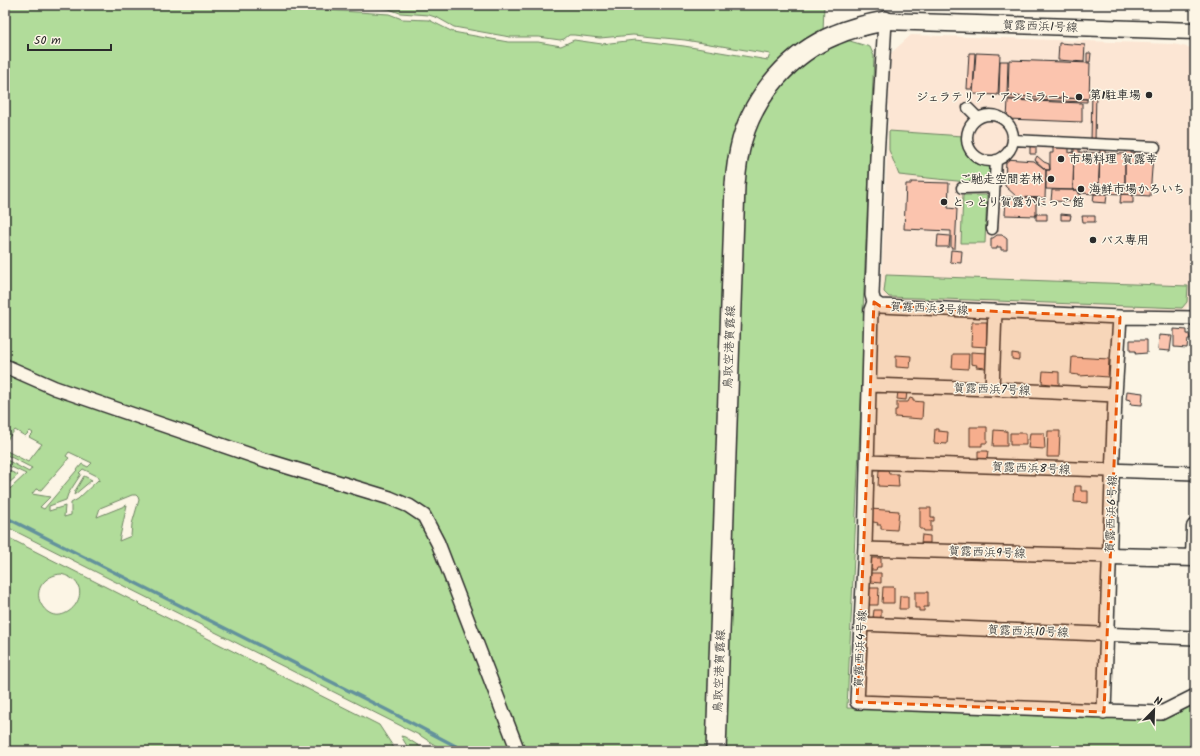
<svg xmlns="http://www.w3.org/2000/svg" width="1200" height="756" viewBox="0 0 1200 756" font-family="Kalam,'Klee One',sans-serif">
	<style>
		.built { fill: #fce6d4 }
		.green { fill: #b1dc9a; stroke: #6e8462; fill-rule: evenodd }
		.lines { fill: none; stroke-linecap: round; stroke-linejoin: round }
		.stream { stroke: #63929c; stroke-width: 3.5 }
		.building { fill: #fbc4ae; stroke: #2b2b2b }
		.pedestrian-casing { stroke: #2b2b2b; stroke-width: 13 }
		.minor-casing { stroke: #2b2b2b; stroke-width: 16 }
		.tertiary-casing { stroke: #2b2b2b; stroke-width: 19 }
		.secondary-casing { stroke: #2b2b2b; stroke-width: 22 }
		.pedestrian { stroke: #fcf5e5; stroke-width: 10 }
		.minor { stroke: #fcf5e5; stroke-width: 13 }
		.tertiary { stroke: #fcf5e5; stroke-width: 16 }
		.secondary { stroke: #fcf5e5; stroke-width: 19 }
		.marked { fill: #e8590c; fill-opacity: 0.2; stroke: #e8590c; stroke-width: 3; stroke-dasharray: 8 5; stroke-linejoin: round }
		.poi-dot { fill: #2b2b2b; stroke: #fcf5e5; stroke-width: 1.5 }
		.labels { text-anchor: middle; stroke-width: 3; stroke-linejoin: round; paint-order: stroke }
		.street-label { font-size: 12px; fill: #2b2b2b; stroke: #fcf5e5 }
		.poi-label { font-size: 12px; font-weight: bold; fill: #2b2b2b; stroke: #fcf5e5; text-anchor: start }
	</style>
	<rect width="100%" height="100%" fill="#fcf5e5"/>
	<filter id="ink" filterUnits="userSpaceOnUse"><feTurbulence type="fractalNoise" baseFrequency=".025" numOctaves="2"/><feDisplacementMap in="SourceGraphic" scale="8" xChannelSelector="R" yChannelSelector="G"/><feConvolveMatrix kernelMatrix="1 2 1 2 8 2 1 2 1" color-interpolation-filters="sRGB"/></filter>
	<g filter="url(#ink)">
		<path class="built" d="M911,35L1173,44L1192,48L1195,52V126L1194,127L1195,134V193L1190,305L1184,311L886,300L881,294L891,53Z"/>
		<path class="green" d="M5,5H292L325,10L389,14L402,19L429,20L453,32L508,42H538L561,46L574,40L602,44L635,40L684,46L768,60L770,54L685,40L633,35L600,38L574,35H569L564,39L560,40L539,37H510L454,27L438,18L429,15L400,13L389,9L325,5H824L823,33L870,47L874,56L863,312L865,319L847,708L1158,719L1176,713L1195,703V751H523L426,515L128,406L51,383L5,361Z
			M889,131L963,136C964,153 975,162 991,164V180L986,184L899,175L889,150Z
			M963,195H987L985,243H961Z
			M886,275L1188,286L1187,302L1182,308L889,297L884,292Z
			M5,371L123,414L406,510L419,519L429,534L513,751H441L438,747L421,736L5,526V490L11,488L26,474L5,464V459L29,472L32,468L5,454V450L28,462L42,444L29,437L33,433L30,431L25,436L15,430L5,442ZM69,452L92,463L88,467L82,464L44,509L40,507L50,497L32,494L36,489L41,490L69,458L66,456ZM83,469L99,477V481L98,480L78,499L71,503V515L64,517L65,506L49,511V506L66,500L68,494L81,474L79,473ZM132,495H136L138,497L139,500L132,524L131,536L119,541L127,505L97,517L100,508Z
			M5,469L18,475L7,485L5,484V480L8,481L10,474L6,473L5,475Z
			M84,476L92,480L74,495L75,491Z
			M5,536L379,725L396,751H5ZM61,574C105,585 60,638 41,604C33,589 46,575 61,574Z
			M401,736L405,737L427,751H410Z"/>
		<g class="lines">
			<path class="stream" d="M5,517L387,710L465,751"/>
		</g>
		<path class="building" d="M1059,43L1085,45L1084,62L1058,60Z
			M969,53H975L973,89H967Z
			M976,53L1000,54L998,95L973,94Z
			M1087,53H1091L1090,62H1087Z
			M1009,60L1090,63L1089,99L1008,96Z
			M1000,61H1008L1007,95H999Z
			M1092,91H1096L1095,142H1091Z
			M1008,96L1087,99V102L1008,99Z
			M1008,100L1082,103V122L1007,119Z
			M1030,146H1036V154H1030Z
			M1053,147H1069V153L1074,152L1073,190L1046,189V170H1050V153H1053Z
			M1074,148H1079V152L1100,153L1098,190H1097V194L1079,193V190H1073Z
			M1100,148H1105V153L1125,154V191H1122V194L1098,193V190H1099Z
			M1125,149H1131V153H1135V151H1151V154L1153,155L1150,196L1122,194V191H1125Z
			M1037,156L1044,162L1049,164L1050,170H1046L1035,160Z
			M1006,159L1034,161L1046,170L1045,198L1017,197L1005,186Z
			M911,182L949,183L948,208L957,209L955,248H951V231L904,229L906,184H911Z
			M1052,190H1078V194H1081V202L1051,201Z
			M1094,194H1107L1106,203L1093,202Z
			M1121,194L1133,195V203H1120Z
			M1006,197L1036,198V216L1005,215Z
			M1037,198L1044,199V204H1037Z
			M1036,214H1047V220H1036Z
			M1061,214L1071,215L1070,220H1061Z
			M1082,216H1095V222H1083Z
			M938,235L950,236L949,247H937Z
			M997,235H1002L1007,239V250H1001V247H997V249H991V238H993Z
			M951,250L962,251L961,263L950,262Z
			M972,322H987V347L971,346Z
			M1174,329L1187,330V334H1189L1190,339H1188L1187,348L1174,347Z
			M1159,335L1172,336L1170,351L1158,350Z
			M1130,340H1147V353L1135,354L1136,351H1130Z
			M971,352L987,353L986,368L976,367L977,365L971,364Z
			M1012,353L1019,354V360L1012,359Z
			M953,354H969L968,369L952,368Z
			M896,355L911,356L910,368L896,367Z
			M1072,357L1109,359L1108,377L1095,376V375L1079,376V375L1071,374Z
			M1043,371L1059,372V385L1042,383Z
			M1127,391L1143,393L1142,405L1130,404L1131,400L1126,399Z
			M898,392H907L906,400L897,399Z
			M910,398L913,399V401L923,402L922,419L895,417V410H897V402H908Z
			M970,427H987V443H982V446H970Z
			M935,429H938V431L948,432L947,444L934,443Z
			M994,430L1007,431V446H993Z
			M1048,431H1060L1059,457H1047Z
			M1010,433H1026V445H1010Z
			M1030,433H1044L1045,449L1028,448Z
			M978,451H988L987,459H978Z
			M879,470H888L889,474H898L899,487L878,486Z
			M1075,486H1081V491H1088V503L1074,502Z
			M920,508H931V517H934V521H931V531H924L923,529H920Z
			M870,509L899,511L897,530L881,529V525H877L878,523L869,521Z
			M922,535L930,536V543H921Z
			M870,558H881V567H877L876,570H869Z
			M870,573H881V583L870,582Z
			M883,587H894V603H882Z
			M869,588H879L878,605H866Z
			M915,592H928V607H924V611H919V608H915Z
			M900,596H908V609H899Z
			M874,610H881V619L873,618Z"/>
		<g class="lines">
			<g class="pedestrian-casing">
				<path id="pedestrian" d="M968,108L978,118
					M967 138a23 23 0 1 1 46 0a23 23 0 1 1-46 0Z
					M1013,140L1155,147
					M962,188L994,187
					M992,229L996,160"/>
			</g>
			<g class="minor-casing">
				<path id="minor" d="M885,21L877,158L872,295L874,302L880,306L1120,317L1195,318
					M874,302L871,310L865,545L857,702L1161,713L1195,696
					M5,366L55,388L265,460L390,498L409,506L424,516L438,543L518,751
					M869,385L992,389L1115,395
					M992,389L995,311
					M867,462L1195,473
					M865,549L1110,556
					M861,624L1195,638
					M1104,712L1115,395L1120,317"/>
			</g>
			<g class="tertiary-casing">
				<path id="tertiary" d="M885,21L1195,31
					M1110,556L1195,558
					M1194,558L1195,527"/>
			</g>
			<g class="secondary-casing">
				<path id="secondary" d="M716,751L735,185C736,170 738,155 742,140C755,94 791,53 835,35C851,28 868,24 885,21"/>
			</g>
			<use href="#pedestrian" class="pedestrian"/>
			<use href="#minor" class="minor"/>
			<use href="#tertiary" class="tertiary"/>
			<use href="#secondary" class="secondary"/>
		</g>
	</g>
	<path class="marked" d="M874,302L880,306L1120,317L1104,712L857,702Z"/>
	<g class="poi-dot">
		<circle cx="1149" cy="95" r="4"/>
		<circle cx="1079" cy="97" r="4"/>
		<circle cx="1061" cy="159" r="4"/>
		<circle cx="1051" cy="179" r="4"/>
		<circle cx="1081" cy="189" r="4"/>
		<circle cx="944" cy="202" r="4"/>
		<circle cx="1093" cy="240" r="4"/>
	</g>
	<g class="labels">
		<g class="street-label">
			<text transform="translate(1040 26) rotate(2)" y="4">賀露西浜1号線</text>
			<text transform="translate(929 308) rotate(3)" y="4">賀露西浜3号線</text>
			<text transform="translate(729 347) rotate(-88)" y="4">鳥取空港賀露線</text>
			<text transform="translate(992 389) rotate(2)" y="4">賀露西浜7号線</text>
			<text transform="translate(1031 468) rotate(2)" y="4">賀露西浜8号線</text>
			<text transform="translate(1111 514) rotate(-88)" y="4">賀露西浜6号線</text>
			<text transform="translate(987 552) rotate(2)" y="4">賀露西浜9号線</text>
			<text transform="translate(1028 631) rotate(2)" y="4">賀露西浜10号線</text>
			<text transform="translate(860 649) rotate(-87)" y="4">賀露西浜4号線</text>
			<text transform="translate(719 671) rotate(-88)" y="4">鳥取空港賀露線</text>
		</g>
		<g class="poi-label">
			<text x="1141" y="99" text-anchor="end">第1駐車場</text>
			<text x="1071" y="101" text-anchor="end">ジェラテリア・アンミラート</text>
			<text x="1069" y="163">市場料理 賀露幸</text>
			<text x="1043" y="183" text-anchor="end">ご馳走空間若林</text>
			<text x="1089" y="193">海鮮市場かろいち</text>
			<text x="952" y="206">とっとり賀露かにっこ館</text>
			<text x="1101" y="244">バス専用</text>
		</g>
	</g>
	<rect width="1200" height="756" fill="none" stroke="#fcf5e5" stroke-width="20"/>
	<rect x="10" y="10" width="1180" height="736" fill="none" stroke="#2b2b2b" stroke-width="1.5" filter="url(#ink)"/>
	<g transform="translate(1154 710) rotate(23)" stroke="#fcf5e5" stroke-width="3" paint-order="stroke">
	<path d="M0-3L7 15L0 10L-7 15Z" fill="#2b2b2b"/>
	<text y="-6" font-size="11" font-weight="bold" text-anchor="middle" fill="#2b2b2b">N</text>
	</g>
	<path d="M28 44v6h83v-6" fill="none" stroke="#2b2b2b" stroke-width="2"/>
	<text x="34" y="44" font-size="12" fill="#2b2b2b" stroke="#fcf5e5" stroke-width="3" paint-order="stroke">50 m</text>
</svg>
